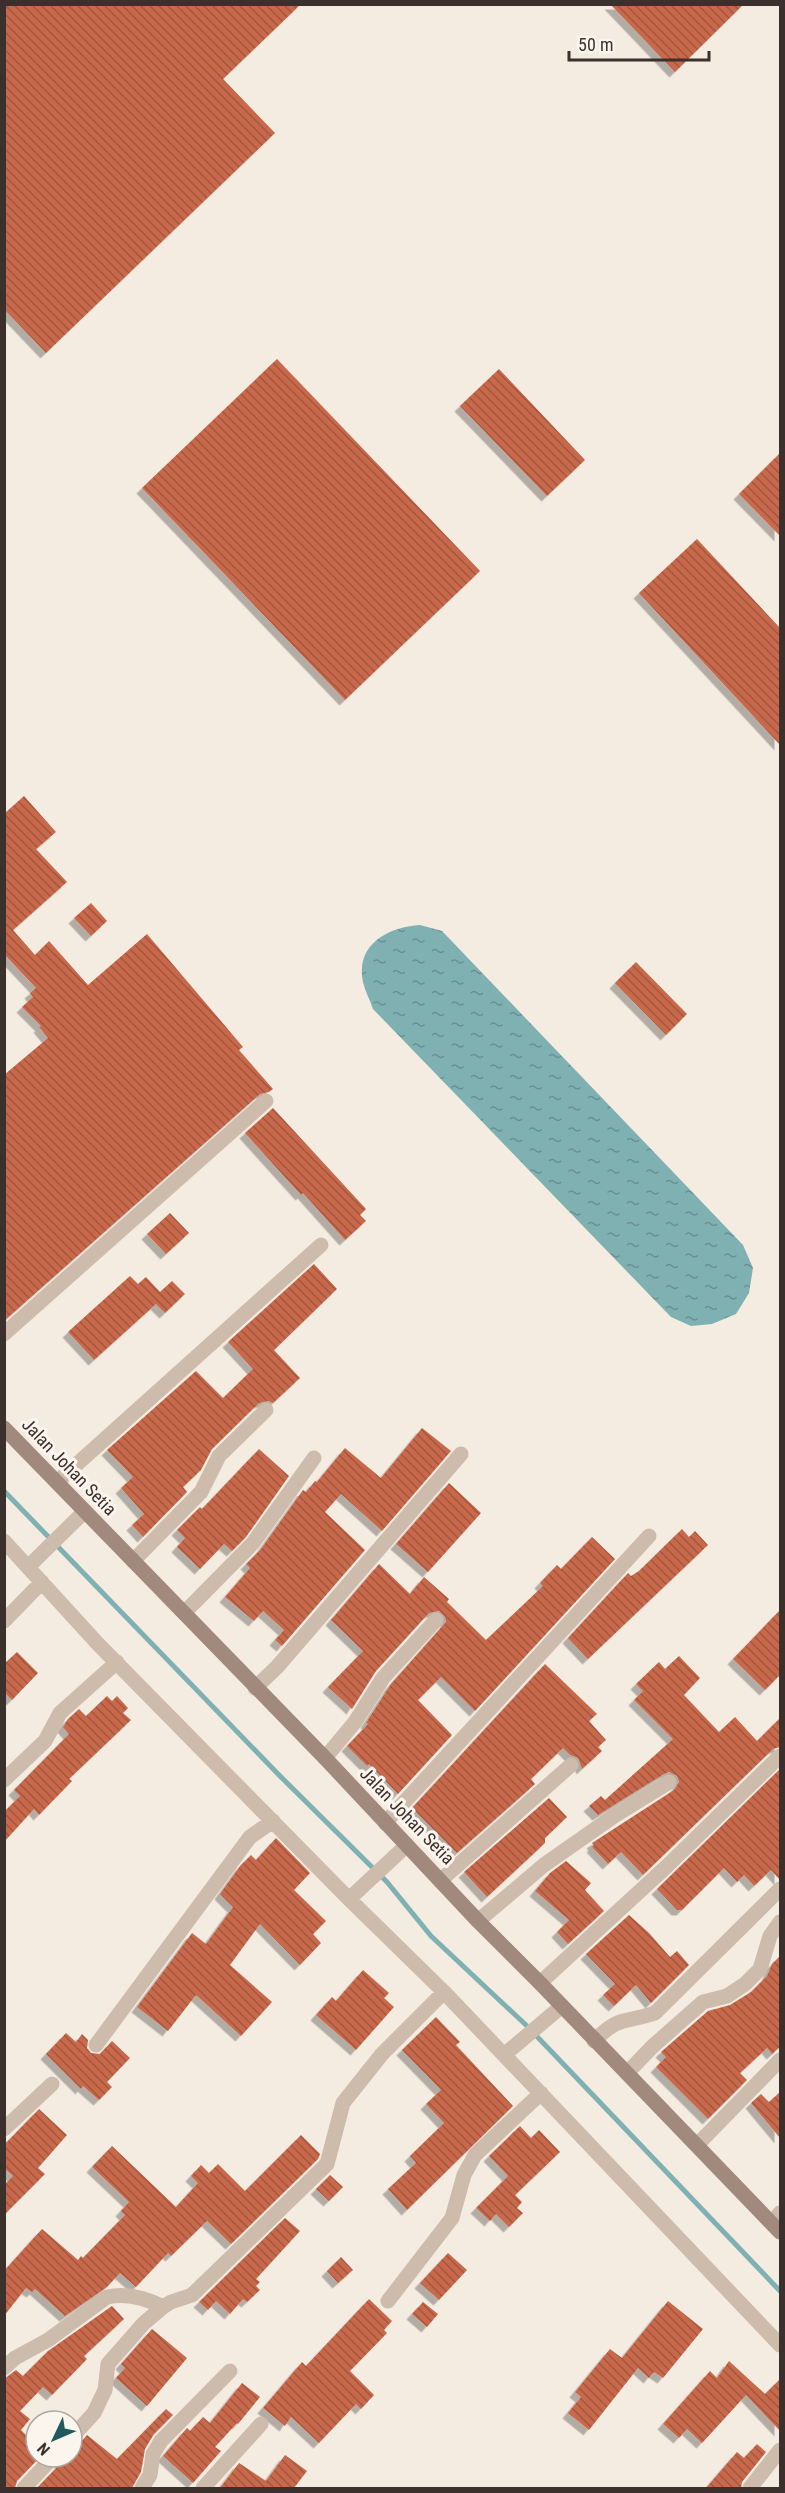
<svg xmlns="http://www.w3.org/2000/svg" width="785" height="2493" viewBox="0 0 785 2493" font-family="'Roboto Condensed',sans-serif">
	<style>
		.water { fill: url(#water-ripples) }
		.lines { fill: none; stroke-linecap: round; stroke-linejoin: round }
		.stream { stroke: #7fb0b2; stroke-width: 5 }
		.building { fill: url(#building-back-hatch); filter: url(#shadow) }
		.minor { stroke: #cdbbac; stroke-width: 15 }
		.secondary { stroke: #a18a7d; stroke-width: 15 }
		.labels { text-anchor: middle; stroke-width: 6; stroke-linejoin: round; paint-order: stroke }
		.street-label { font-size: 18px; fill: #3b302b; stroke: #fbf5ee }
	</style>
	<defs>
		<pattern id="water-ripples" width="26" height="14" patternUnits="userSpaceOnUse" patternTransform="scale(1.5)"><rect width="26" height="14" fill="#7fb0b2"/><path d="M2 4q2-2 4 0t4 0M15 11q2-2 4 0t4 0" fill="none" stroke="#699091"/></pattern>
		<pattern id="building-back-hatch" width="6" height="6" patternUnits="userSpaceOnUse" patternTransform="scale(1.5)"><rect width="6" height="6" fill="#c8694b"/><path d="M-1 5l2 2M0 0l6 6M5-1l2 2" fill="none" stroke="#a4573f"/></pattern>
		<filter id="shadow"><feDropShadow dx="-5.5" dy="5.5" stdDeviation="0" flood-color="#0004"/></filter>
	</defs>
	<rect width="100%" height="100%" fill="#f4ebe1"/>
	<path class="water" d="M420,925L442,931L743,1245L753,1268L749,1293L736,1314L712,1324L691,1326L671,1317L373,1009C370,1000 365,991 363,982C355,944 389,927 420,925Z"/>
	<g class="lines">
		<path class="stream" d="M4,1491L279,1775L387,1882L431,1936L527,2026L780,2291"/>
	</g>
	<path class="building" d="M4,4H301L223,79L275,133L46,353L4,309Z
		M610,4H744L675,72Z
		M277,359L480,571L345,700L142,488Z
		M499,369L585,460L547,496L460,406Z
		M780,453V536L739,494Z
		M697,539L780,628V745L639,593Z
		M24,796L56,832L36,849L67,882L13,930L35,955L49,941L88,985L147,934L243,1047L239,1050L273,1089L269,1092L260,1094L4,1321V1075L48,1038L39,1027L41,1026L22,1007L33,997L30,993L36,988L4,954V814Z
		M91,903L107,921L91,936L74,918Z
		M636,962L687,1014L666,1035L615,983Z
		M273,1108L366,1209L360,1215L366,1221L345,1240L303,1193L301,1195L245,1133Z
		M170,1213L189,1233L166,1254L147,1234Z
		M314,1264L337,1289L274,1350L300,1378L273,1403L268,1401L259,1403L212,1449L201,1470L183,1487L187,1492L143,1537L132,1525L144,1514L121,1488L133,1477L107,1450L196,1371L223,1398L253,1369L228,1342Z
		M130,1276L138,1284L146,1277L160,1292L172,1281L185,1294L165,1313L156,1304L94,1360L68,1332Z
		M422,1428L451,1451L382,1531L341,1494L325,1512L365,1550L282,1646L275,1640L284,1630L263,1611L254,1621L225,1597L250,1568L246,1564L261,1549L303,1490L306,1492L315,1481L317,1482L345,1448L381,1478Z
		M259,1449L289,1476L246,1537L232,1551L224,1544L200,1569L177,1547L185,1538L177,1530L200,1507L202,1509Z
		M449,1483L481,1513L428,1572L396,1544Z
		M682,1529L689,1537L695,1531L708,1545L588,1659L568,1638L628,1573L631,1576L639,1571Z
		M592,1537L615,1559L475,1711L441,1677L418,1700L452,1735L398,1794L369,1764L367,1766L347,1746L368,1724L366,1723L391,1684L446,1622L445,1617L439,1611L429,1613L376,1671L352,1709L328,1687L363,1651L331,1620L379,1564L410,1594L424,1577L449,1599L447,1602L486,1640L543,1586L540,1583L557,1565L561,1569Z
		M780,1610V1675L765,1690L733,1659Z
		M17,1652L38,1673L12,1700L4,1692V1664Z
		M679,1656L700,1678L684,1695L719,1732L735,1717L757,1741L780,1718V1747L773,1749L643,1875L621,1852L608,1864L592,1847L594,1845L592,1843L674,1790L679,1782L677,1776L669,1772L664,1774L598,1815L589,1806L601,1796L605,1800L673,1739L634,1700L643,1691L636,1684L659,1662L665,1669Z
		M545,1664L597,1714L589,1721L606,1740L598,1747L602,1751L582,1769L578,1758L570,1755L563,1748L531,1779L535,1784L457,1853L412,1808Z
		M107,1696L112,1701L117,1696L128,1708L123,1713L131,1720L69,1779L72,1781L39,1815L34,1809L4,1842V1812L20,1796L14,1790L69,1734L63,1727L68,1719L79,1709L86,1716Z
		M780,1769V1880L771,1870L754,1886L744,1875L737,1882L724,1868L682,1910H677L657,1889Z
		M549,1798L567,1817L545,1838V1843L487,1897L464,1872Z
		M276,1838L310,1873L294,1890L326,1921L313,1934L321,1943L300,1965L260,1924L230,1965L272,2002L241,2036L196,1995L168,2031L137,2007L192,1933L206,1944L233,1907L220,1894L241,1865L251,1855L256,1860Z
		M566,1861L591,1883L585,1890L604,1911L568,1944L557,1932L569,1920L535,1891L550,1873Z
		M629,1915L649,1933L670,1957L677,1951L689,1965L651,2003L636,1985L614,2006L603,1995L615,1984L586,1954Z
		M780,1956V2047L772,2054L767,2048L740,2073L747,2080L708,2119L656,2067L666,2057L661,2052L708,2011L730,2005L751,1992L767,1976L772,1964Z
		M363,1970L389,1993L384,1998L394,2007L356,2050L316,2015L332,1997L336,2001Z
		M436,2017L460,2042L456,2045L513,2106L407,2210L388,2189L416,2163L410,2156L444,2123L426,2104L441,2090L402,2050Z
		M66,2033L76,2042L82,2034L88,2040L87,2048L91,2053L100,2054L112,2041L130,2058L107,2082L112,2087L99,2100L83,2086L81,2089L46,2054Z
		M780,2092V2138L751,2103L761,2094L769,2102Z
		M39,2109L67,2135L38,2168L45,2174L4,2215V2185L13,2176L4,2168V2145Z
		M520,2126L531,2138L539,2130L560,2152L515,2195L522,2202L517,2208L523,2213L509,2227L496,2214L490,2221L476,2208L508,2176L489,2156Z
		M301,2135L320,2154L318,2159L231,2244L207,2221L171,2256L168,2253L136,2287L120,2273L107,2287L65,2316L35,2289L32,2292L26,2288L4,2316V2271L42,2229L78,2260L81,2256L83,2258L125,2215L121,2211L129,2202L92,2167L112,2146L176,2207L198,2183L191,2176L201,2165L209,2173L218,2164L245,2191Z
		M330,2175L343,2187L329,2201L316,2189Z
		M285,2218L300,2231L256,2279L260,2282L256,2286L260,2290L247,2302L243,2299L230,2314L216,2301L208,2310L199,2302Z
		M448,2253L467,2270L439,2300L420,2283Z
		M341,2257L353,2270L338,2283L327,2271Z
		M369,2299L392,2321L384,2330L387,2333L350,2371L374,2395L361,2409L356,2404L319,2443L291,2417L285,2426L263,2408L302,2362L306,2366Z
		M668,2301L703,2329L663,2378L654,2372L649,2378L638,2368L589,2430L568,2413L581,2397L575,2392L610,2349L622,2358Z
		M423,2302L438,2314L427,2327L412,2314Z
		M112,2306L124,2319L84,2356L87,2359L52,2395L43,2387L20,2411L30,2419L21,2430L36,2445V2457H40L17,2481L15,2488H4V2379L16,2370L23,2376L48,2351Z
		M152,2329L187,2358L147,2406L116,2378L125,2368L121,2364Z
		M729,2361L765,2394L780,2379V2431L746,2395L702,2443L687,2429L679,2438L663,2424L710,2371L717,2378Z
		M242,2383L260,2397L238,2424L237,2423L215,2447L221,2451L193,2483L163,2456L187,2428L190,2431L203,2417L210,2423Z
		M166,2409L173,2415L154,2434L145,2449L141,2472L132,2488H37L60,2464L63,2457H72V2446L79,2444L87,2435L117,2459Z
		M757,2444L766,2452L742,2482L741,2488H706L737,2452L744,2458Z
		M285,2455L307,2471L294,2488H220L239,2463L266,2481Z"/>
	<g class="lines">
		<path class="minor" d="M4,1334L266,1101
			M57,1482L321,1245
			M4,1541L98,1644L349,1899L444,1992L780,2345
			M133,1561L201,1492L219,1456L266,1410
			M29,1566L84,1512
			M184,1613L253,1543L314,1458
			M4,1621L42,1582
			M255,1688L277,1667L461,1454
			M325,1758L355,1722L383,1678L436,1620
			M4,1780L45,1741L60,1713L117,1662
			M385,1823L649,1536
			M441,1880L571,1765
			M349,1899L407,1845
			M478,1921L544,1865L614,1816L669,1782
			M540,1983L666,1867L780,1756
			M594,2041C621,2014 624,2024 655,2013L780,1889
			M96,2045L250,1837L273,1821
			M504,2055L562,2006
			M627,2073L653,2046L703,2002L727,1996L745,1984L760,1969L770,1936L780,1922
			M4,2129L52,2084
			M697,2145L780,2060
			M772,2223L780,2213
			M388,2301L452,2218L464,2175L475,2155L541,2093
			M4,2368L15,2358L48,2340L107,2297C126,2293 146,2298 163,2307
			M72,2437L94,2413L105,2390L108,2364L144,2323L163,2307L171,2302L192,2295L327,2164L343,2103L382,2054L444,1992
			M24,2488L53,2457
			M142,2488L150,2475L153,2454L161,2441L230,2371
			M203,2488L261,2424
			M750,2488L780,2450"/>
		<path class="secondary" d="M4,1428L325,1758L478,1921L540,1983L780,2232"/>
	</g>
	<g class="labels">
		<g class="street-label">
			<text transform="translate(69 1467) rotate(46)" y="6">Jalan Johan Setia</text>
			<text transform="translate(407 1816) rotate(46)" y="6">Jalan Johan Setia</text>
		</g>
	</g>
	<rect width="785" height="2493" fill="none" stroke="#3b302b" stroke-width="12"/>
	<g transform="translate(54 2439) rotate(226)"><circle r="28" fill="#fbf5ee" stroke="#aea6a0" stroke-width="1.5"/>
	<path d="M0-4.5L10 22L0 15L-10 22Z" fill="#1f5a5e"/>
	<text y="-9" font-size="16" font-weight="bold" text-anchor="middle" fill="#3b302b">N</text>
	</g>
	<path d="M569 51v9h140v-9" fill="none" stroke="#3b302b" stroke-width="3"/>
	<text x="578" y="51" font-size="18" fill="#3b302b" stroke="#fbf5ee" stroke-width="4.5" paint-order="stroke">50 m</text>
</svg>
